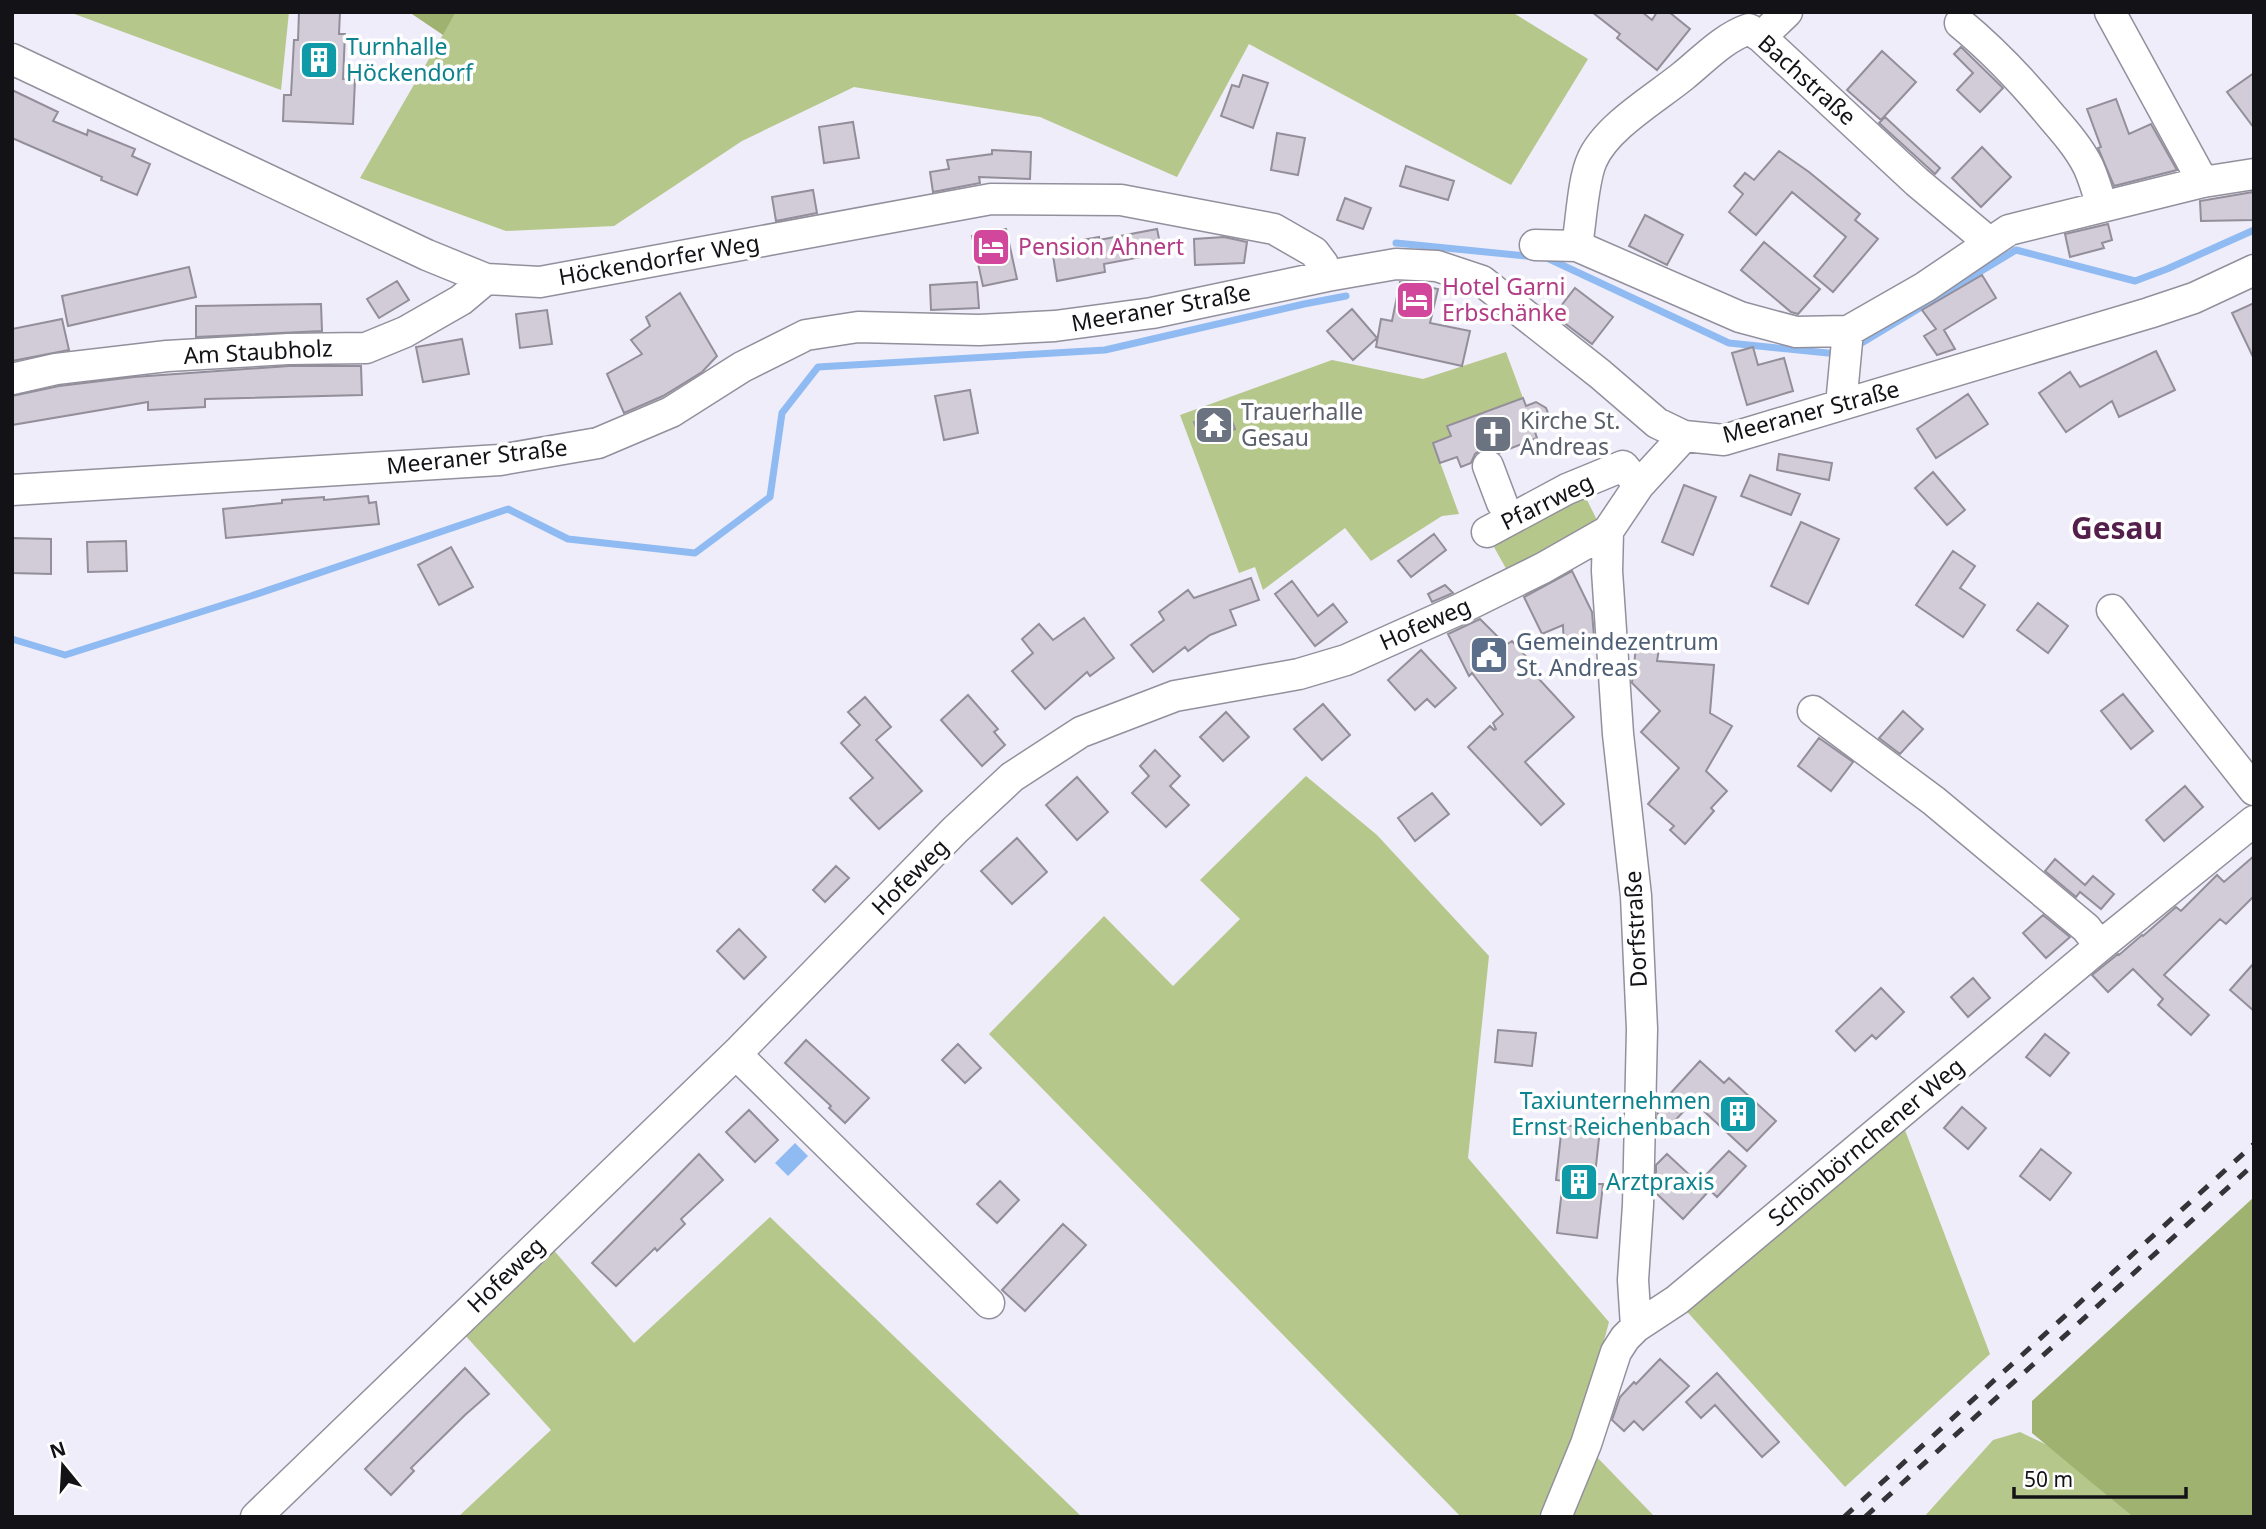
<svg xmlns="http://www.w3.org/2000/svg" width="2266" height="1529" viewBox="0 0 2266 1529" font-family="'Noto Sans',sans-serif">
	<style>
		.green { fill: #b6c78b }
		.forest { fill: #a0b270 }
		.water { fill: #90bbf2 }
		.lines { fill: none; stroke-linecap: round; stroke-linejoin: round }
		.stream { stroke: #90bbf2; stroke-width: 7 }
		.building { fill: #d1ccd7; stroke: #938e99; stroke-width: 2 }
		.minor-casing { stroke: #91909c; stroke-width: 33 }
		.minor { stroke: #fff; stroke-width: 30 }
		.rail { stroke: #333338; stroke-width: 5; stroke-dasharray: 12 12; stroke-linecap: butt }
		.labels { text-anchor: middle; stroke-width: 7; stroke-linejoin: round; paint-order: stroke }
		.culture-label { font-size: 23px; fill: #0d838f; stroke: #fff; text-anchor: start }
		.street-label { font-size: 23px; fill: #131317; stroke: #fff }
		.hotel-label { font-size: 23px; fill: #b23c85; stroke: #fff; text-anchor: start }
		.worship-label { font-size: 23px; fill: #5b616d; stroke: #fff; text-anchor: start }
		.service-label { font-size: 23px; fill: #4e5e75; stroke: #fff; text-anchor: start }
		.district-label { font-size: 30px; font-weight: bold; fill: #551f4b; stroke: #fff }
	</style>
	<rect width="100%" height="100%" fill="#efedfa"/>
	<path class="green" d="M69,12H289L281,90Z
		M456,12H1512L1588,59L1511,185L1249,44L1177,177L1040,117L854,87L742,141L614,226L506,231L360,178Z
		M1506,352L1523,398L1448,426L1451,436L1433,443L1459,514L1442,516L1371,561L1345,528L1263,590L1255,567L1239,573L1180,415L1332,360L1423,379Z
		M1582,490L1601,528L1509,574L1489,538Z
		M1306,776L1377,835L1489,956L1468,1158L1609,1322L1578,1438L1546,1517H1461L989,1034L1104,916L1173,986L1240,919L1200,880Z
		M1905,1130L1990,1354L1845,1487L1682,1306Z
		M770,1217L1082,1517H458L551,1430L463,1333L551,1247L634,1343Z
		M2020,1432L2049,1446L2133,1517H1924L1993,1440Z
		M1593,1453L1655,1517H1567Z"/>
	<path class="forest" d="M409,12H456L443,35Z
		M2254,1197V1517H2133L2032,1433V1401Z"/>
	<path class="water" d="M795,1143L808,1156L788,1176L775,1163Z"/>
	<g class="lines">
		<path class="stream" d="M1396,243L1536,257
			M1547,258L1729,343L1838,354
			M1855,347L2016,250L2135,281L2167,269L2254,230
			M12,639L65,655L251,596L508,509L568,539L695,553L770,497L782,413L818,367L1105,350L1304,304L1346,296"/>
	</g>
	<path class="building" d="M299,12H340L339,34H345L343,79L355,80L353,124L283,121L284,95H291L294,40H298Z
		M1592,12H1642L1652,20L1657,12H1669L1690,29L1657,70L1617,38L1620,34Z
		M1961,47L2003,88L1980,112L1957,90L1973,73L1954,54Z
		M1882,51L1916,82L1881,120L1847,90Z
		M2254,73V128L2227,92Z
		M1243,75L1268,83L1253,128L1221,116L1232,85L1239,87Z
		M12,90L58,112L53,121L87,135L88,130L135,149L132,156L150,164L137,195L101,180L102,177L12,138Z
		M2116,99L2129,134L2151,124L2177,170L2114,186L2098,148L2101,147L2087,109Z
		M1885,117L1940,168L1935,174L1879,123Z
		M853,122L859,158L824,163L819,127Z
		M1277,133L1305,138L1298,175L1271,170Z
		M1982,147L2011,177L1981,207L1952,178Z
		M992,150L1031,152L1030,179L979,177L980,183L933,192L930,172L949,169L947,160L992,154Z
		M1779,151L1809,172L1860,214L1855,220L1878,239L1833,292L1814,276L1846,237L1792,192L1756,235L1729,212L1743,194L1734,186L1745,173L1754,180Z
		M1406,166L1454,181L1448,200L1400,186Z
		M813,190L817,213L776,221L772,197Z
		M2253,192V220L2201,221L2200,201Z
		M1345,198L1371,208L1363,229L1337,220Z
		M1645,215L1683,235L1667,265L1629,246Z
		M2108,224L2112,240L2102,243L2104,248L2070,257L2065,234Z
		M1006,229L1017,279L983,286L972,236Z
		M1157,229L1162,253L1104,264L1105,272L1057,281L1053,255L1062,253L1060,244L1099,237V240Z
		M1224,237L1247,242L1244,263L1195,265L1194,239Z
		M1764,242L1820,289L1798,314L1791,312L1741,270Z
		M189,267L196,297L68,326L62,296Z
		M1982,275L1996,298L1944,330L1955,349L1937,355L1924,336L1936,329L1922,310Z
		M397,281L409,300L379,318L367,299Z
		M977,282L979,308L931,310L930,285Z
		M1400,282L1438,289L1430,323L1470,331L1462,366L1376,347L1381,319L1392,321Z
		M1575,288L1613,317L1592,344L1554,315Z
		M680,293L717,356L702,372L663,396L624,413L607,374L642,354L631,340L650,326L646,317Z
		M2254,303V359L2232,313Z
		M321,304L322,331L196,337V306Z
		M1352,309L1377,338L1353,360L1327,331Z
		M547,310L552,344L520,348L516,314Z
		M62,319L69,350L12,361V329Z
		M462,339L469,374L423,382L416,347Z
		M1753,347L1758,365L1784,358L1793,391L1747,405L1732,353Z
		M2156,351L2175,390L2119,417L2112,401L2066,432L2039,393L2070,372L2080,387Z
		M289,366H361L362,395L205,399V407L148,410V402L12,425V396L59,386L134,377Z
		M970,390L978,433L944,440L935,396Z
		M1968,394L1988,424L1936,458L1917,429Z
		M1523,398L1526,406L1536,402L1546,408L1550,418L1546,428L1535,432L1537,438L1499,453L1491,449H1482L1475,454L1471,463L1461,467L1457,457L1440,463L1433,443L1451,436L1447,426Z
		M1228,410L1235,429L1201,440L1194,422Z
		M1779,454L1832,463L1829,480L1777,470Z
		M1933,472L1965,510L1947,525L1915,488Z
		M1750,475L1800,494L1791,515L1741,496Z
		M1684,485L1716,497L1693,555L1662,542Z
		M368,496L369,503L376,502L379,524L226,538L223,509L282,503V500L324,497V500Z
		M1801,522L1839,539L1808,604L1771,586Z
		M1434,534L1446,550L1411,577L1398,561Z
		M12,538L51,539V574L12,573Z
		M126,541L127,571L88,572L87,542Z
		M451,547L473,587L439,605L418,565Z
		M1953,551L1975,566L1960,588L1985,605L1963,637L1916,605Z
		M1572,571L1592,612L1595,649L1564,650L1563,625L1542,634L1524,597Z
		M1251,578L1259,600L1230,610L1236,625L1210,635L1188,651L1185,647L1153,672L1131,645L1164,620L1159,612L1188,590L1194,598Z
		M1292,581L1318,616L1333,604L1347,622L1315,646L1275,594Z
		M1445,585L1453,593L1432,602L1428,594Z
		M2038,603L2068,626L2048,653L2017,630Z
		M1084,618L1114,658L1090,676L1087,672L1045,709L1012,671L1033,653L1022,639L1039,624L1053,640Z
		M1480,619L1506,645L1512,641L1532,663L1527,666L1574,717L1525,762L1564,804L1541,825L1468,747L1490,726L1494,730L1496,729L1493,723L1503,714L1472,673L1469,676L1448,634Z
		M1636,647L1659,649L1657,661L1714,665L1710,713L1732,726L1706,771L1727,791L1711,808L1714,811L1685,844L1670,830L1674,826L1648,804L1679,768L1641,732L1660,711L1632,683Z
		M1421,650L1456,688L1435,707L1427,699L1415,710L1388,680Z
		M2123,694L2153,731L2131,749L2101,711Z
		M968,695L998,729L994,732L1005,745L982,766L941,720Z
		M865,697L891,727L876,740L922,791L879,829L850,798L873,778L841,743L860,725L848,712Z
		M1323,704L1350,735L1322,760L1294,729Z
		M1903,711L1923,729L1900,754L1879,738Z
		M1226,712L1249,737L1223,761L1200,737Z
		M1819,738L1853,762L1831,791L1798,766Z
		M1155,750L1180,776L1170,786L1189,805L1166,827L1132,793L1149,776L1140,766Z
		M1077,777L1108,812L1077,840L1046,805Z
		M2185,786L2203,807L2164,841L2146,820Z
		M1432,793L1449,814L1415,841L1398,818Z
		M1017,838L1047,872L1012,904L981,871Z
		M2254,856V896L2226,924L2220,919L2164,975L2209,1015L2191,1035L2158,1005L2163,999L2133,969L2108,992L2092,975L2118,954L2119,955L2142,935L2143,936L2176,907L2181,911L2217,875L2224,882Z
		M2055,859L2085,885L2093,876L2114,894L2101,909L2080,892L2076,897L2045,871Z
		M836,866L849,878L825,902L813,890Z
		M2043,915L2070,937L2046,958L2023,933Z
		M739,929L766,957L744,979L717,951Z
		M2254,963V1011L2230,990Z
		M1973,978L1990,998L1968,1017L1951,997Z
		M1881,988L1904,1012L1876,1039L1872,1035L1855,1051L1836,1031Z
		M1498,1030L1536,1033L1532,1066L1495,1062Z
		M2045,1034L2069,1053L2050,1076L2026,1057Z
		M806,1040L869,1098L845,1123L829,1108L831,1106L785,1063Z
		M958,1044L981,1068L965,1083L942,1060Z
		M1700,1061L1724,1083L1729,1078L1776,1121L1747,1151L1693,1101L1661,1136L1657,1132L1658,1107Z
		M1962,1107L1986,1128L1968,1149L1944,1128Z
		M749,1110L778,1140L755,1162L726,1132Z
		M1562,1125L1600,1129L1594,1184H1603L1597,1238L1557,1233L1563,1181L1556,1180Z
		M2041,1149L2071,1173L2050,1200L2020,1176Z
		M1729,1151L1746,1166L1717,1197L1700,1181Z
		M699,1154L723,1180L681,1219L685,1224L657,1251L655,1248L616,1286L592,1263Z
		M1667,1154L1708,1192L1683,1219L1656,1193V1165Z
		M1000,1181L1019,1200L997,1223L977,1204Z
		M1063,1224L1086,1245L1025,1311L1002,1290Z
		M1660,1359L1689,1386L1643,1430L1634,1421L1624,1431L1612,1420L1620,1397L1634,1382L1636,1384Z
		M465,1368L489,1394L465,1415L411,1468L414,1471L391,1495L365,1469Z
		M1717,1373L1779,1442L1762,1457L1715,1405L1701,1418L1686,1402Z"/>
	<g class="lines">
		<g class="minor-casing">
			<path id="minor" d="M2110,12L2203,182
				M1960,23C1994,51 2024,83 2052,117C2065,132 2079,148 2088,166C2094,179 2098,193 2102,207
				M1761,37L1787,12
				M12,59L427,255L486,279L540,282L991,199L1121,200L1274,229L1314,252L1323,264L1327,276
				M1535,245L1577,246L1740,317L1796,332L1848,331L1925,287L2009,230L2203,182L2254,174
				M1577,246C1581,223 1583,179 1592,160C1606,127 1656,98 1683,76C1704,59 1723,38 1749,29L1761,37L1917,182L1990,243
				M12,379L56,369L167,356L288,349L366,348L405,332L461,300L486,279
				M1841,405L1848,331
				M1488,466L1502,503
				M12,490L500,460L598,443L671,412L742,367L806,335L858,327L979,330L1055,326L1152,313L1327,276L1396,264L1437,266L1482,281L1600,374L1657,423L1684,436L1724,440L2149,313L2194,298L2254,270
				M1608,531L1607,571L1618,734L1636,896L1642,1029L1638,1205L1633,1280L1636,1327
				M1487,532L1567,489L1623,466L1639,485
				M2112,610L2254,790
				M1813,711L1934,801L2086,928L2100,946
				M736,1054L989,1303
				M256,1517L740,1050L955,830L1012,777L1081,732L1175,696L1299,674L1346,660L1460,609L1543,568L1608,531L1639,485L1684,436
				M1556,1517L1586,1444L1616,1352L1625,1338L1636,1327L1677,1300L2100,946L2254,821"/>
		</g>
		<use href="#minor" class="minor"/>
		<path class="rail" d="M1844,1517L2254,1144
			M1865,1517L2254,1164"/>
	</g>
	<defs>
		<g id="building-square" transform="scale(2.0125)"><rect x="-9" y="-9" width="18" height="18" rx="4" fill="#0f9aa8" stroke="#fff"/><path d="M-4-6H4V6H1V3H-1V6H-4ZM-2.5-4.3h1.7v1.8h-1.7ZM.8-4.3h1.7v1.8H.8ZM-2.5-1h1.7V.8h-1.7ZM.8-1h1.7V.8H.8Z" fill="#fff"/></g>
		<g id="hotel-square" transform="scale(2.0125)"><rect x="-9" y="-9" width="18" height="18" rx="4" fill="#d1479c" stroke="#fff"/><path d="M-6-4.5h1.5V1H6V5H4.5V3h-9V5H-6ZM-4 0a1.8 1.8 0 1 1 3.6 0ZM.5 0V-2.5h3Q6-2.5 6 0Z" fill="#fff"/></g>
		<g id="temple-square" transform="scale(2.0125)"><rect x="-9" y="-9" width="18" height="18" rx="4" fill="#6b7280" stroke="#fff"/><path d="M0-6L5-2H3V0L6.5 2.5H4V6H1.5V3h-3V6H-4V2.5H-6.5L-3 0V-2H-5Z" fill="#fff"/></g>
		<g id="church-square" transform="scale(2.0125)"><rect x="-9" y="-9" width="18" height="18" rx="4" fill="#6b7280" stroke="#fff"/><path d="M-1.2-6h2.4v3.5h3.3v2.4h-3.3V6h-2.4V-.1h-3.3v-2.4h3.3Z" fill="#fff"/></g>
		<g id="civic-square" transform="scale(2.0125)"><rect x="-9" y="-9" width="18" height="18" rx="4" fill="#5c6f8a" stroke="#fff"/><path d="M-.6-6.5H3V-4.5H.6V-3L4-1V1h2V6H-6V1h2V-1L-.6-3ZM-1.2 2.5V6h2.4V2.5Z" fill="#fff"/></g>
	</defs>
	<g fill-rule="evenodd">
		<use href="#building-square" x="319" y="60"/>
		<use href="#hotel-square" x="991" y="247"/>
		<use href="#hotel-square" x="1415" y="300"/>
		<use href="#temple-square" x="1214" y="425"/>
		<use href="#church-square" x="1493" y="434"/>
		<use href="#civic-square" x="1489" y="655"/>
		<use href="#building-square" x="1738" y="1114"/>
		<use href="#building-square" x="1579" y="1182"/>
	</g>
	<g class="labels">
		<g class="culture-label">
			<text x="346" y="55">Turnhalle<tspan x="346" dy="26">Höckendorf</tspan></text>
			<text x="1711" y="1109" text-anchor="end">Taxiunternehmen<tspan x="1711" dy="26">Ernst Reichenbach</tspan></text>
			<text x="1606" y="1190">Arztpraxis</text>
		</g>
		<g class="street-label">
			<text transform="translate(1807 80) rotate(42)" y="8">Bachstraße</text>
			<text transform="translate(659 260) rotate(-10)" y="8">Höckendorfer Weg</text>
			<text transform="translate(1161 308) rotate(-10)" y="8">Meeraner Straße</text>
			<text transform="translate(258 352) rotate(-3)" y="8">Am Staubholz</text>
			<text transform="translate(1811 412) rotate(-15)" y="8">Meeraner Straße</text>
			<text transform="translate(477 457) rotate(-6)" y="8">Meeraner Straße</text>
			<text transform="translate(1547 502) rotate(-26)" y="8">Pfarrweg</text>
			<text transform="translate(1425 624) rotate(-24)" y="8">Hofeweg</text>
			<text transform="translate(910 877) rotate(-45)" y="8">Hofeweg</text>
			<text transform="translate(1636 929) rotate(-93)" y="8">Dorfstraße</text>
			<text transform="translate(1866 1142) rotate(-40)" y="8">Schönbörnchener Weg</text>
			<text transform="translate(506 1275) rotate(-44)" y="8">Hofeweg</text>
		</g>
		<g class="hotel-label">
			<text x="1018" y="255">Pension Ahnert</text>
			<text x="1442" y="295">Hotel Garni<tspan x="1442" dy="26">Erbschänke</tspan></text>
		</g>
		<g class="worship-label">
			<text x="1241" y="420">Trauerhalle<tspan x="1241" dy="26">Gesau</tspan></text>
			<text x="1520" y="429">Kirche St.<tspan x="1520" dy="26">Andreas</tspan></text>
		</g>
		<g class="service-label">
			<text x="1516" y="650">Gemeindezentrum<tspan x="1516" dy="26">St. Andreas</tspan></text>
		</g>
		<g class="district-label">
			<text x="2117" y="539">Gesau</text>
		</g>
	</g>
	<rect width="2266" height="1529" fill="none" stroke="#131317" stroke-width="28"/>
	<g transform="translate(63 1466) rotate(342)" stroke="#ffffff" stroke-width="5" paint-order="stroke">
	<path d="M0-5L12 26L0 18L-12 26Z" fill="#131317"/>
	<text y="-10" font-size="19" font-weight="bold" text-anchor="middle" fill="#131317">N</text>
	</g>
	<path d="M2014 1487v10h172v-10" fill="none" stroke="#131317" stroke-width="3.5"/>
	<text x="2024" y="1487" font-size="21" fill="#131317" stroke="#ffffff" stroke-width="5" paint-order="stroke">50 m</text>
</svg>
